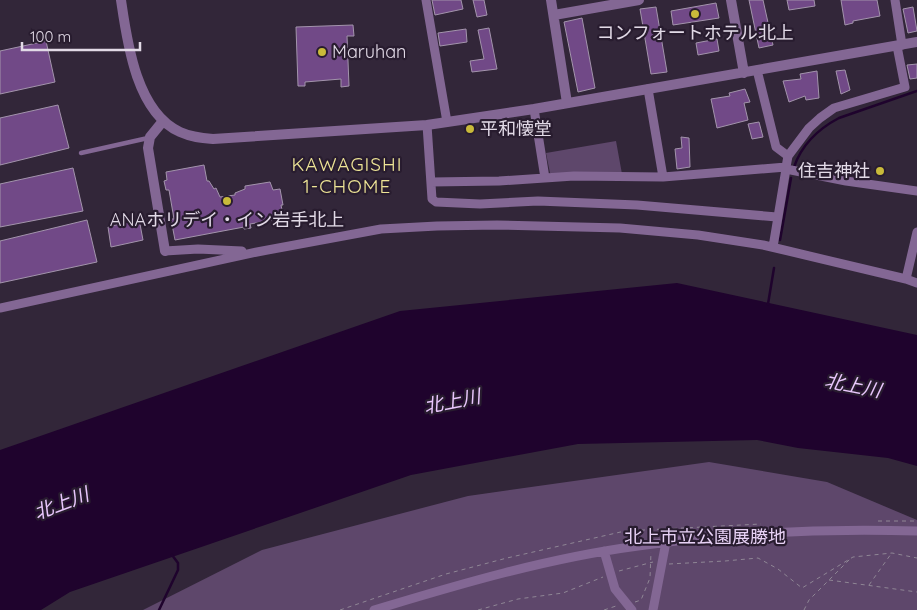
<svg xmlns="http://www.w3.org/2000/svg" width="917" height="610" viewBox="0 0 917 610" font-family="Quicksand,'Noto Sans JP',sans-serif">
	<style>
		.green { fill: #5e476b }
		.water { fill: #1f032d }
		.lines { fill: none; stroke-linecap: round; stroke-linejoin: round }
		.stream { stroke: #1f032d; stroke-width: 2.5 }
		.building { fill: #714987; stroke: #a394ac }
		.path { stroke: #8f8695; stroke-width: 1; stroke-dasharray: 4 4; stroke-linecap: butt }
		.service { stroke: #836794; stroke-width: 4.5 }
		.minor { stroke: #836794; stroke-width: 9 }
		.tertiary { stroke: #836794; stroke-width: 10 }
		.poi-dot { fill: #c9ba3a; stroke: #281c2f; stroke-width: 2 }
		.labels { text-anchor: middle; stroke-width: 4.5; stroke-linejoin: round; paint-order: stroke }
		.poi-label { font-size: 18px; fill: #e2dae7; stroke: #281c2f }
		.park-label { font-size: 18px; fill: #e8d2f6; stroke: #281c2f }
		.neighbourhood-label { font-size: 19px; letter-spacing: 1px; fill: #eee596; stroke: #281c2f }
		.water-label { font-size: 19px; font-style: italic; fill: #e9c7fd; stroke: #281c2f }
	</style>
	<rect width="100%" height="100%" fill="#322639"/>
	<path class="green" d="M616,141L622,174L550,173L546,153Z
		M709,462L827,482L917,520V610H143L262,550L468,496Z"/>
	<path class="water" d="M677,283L917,335V466L888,458L798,448L757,440L578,444L411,475L70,592L41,610H0V450L400,311Z"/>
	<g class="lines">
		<path class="stream" d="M794,167C802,144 818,129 839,118L917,91
			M780,240L791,178
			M768,304L774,268
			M159,610L178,570V563L172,555"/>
	</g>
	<path class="building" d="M432,0H461L463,9L435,15Z
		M473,0H484L487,15L477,17Z
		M749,0H763L773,45L759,48Z
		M787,0H814L815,6L789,10Z
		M841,0H877L880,16L853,21V23L845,25Z
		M716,3L719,18L673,25L671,11Z
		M656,7L667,72L651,74L640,9Z
		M913,7L917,31L908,33L903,9Z
		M582,18L595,88L578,92L564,22Z
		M353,25L354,36H347L349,86L341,87V79L305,82V86H298L296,27Z
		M489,28L497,69L472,72L470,61L484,59L478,30Z
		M466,29L467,42L440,46L438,33Z
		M717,39L719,51L698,55L696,43Z
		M46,41L55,82L0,94V51Z
		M917,64V78L910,79L907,65Z
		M845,70L850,90L841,94L836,71Z
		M817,71L819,98L806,100L805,96L789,102L783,81L801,79L800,74Z
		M745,89L750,102L744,103L748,120L717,128L711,99L730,96L729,93Z
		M58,105L69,148L0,165V118Z
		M759,122L763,137L752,139L748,124Z
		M681,137L689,138L690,167L677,169L675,149L682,148Z
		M204,165L207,181H209L214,189L216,188L220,197L235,195V193L245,189V186L270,182L273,190L280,189L283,205H281L282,210L279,219L250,224L251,228L244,229V227L175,240L171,219H174L169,190H166L164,181L167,180L166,172Z
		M73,168L83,211L0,227V184Z
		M139,219L143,240L111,247L108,227Z
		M87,220L97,262L0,283V241Z"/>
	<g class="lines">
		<path class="path" d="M878,521H917
			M669,564L725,561L758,558L778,569L802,588L853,557L892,553L917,558
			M619,571L653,562
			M829,580L917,592
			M869,585L891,554
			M635,602L641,600L650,578L651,552
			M340,610L446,574L507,558L625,531L761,524
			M478,610L518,599L563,593L603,577
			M604,610L616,606
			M804,610L809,600L850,559"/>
		<path class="service" d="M81,153L148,138"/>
		<path class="minor" d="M426,0L447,122
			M895,0L902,45
			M757,70L776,147L788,156
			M648,89L663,177
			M534,109L545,178
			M427,125L432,199L436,202L480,204L538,201L637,205L777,217
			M431,182L499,181L574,176L663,177L786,167L788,156L809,128L820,118L834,108L905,87L897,46
			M773,247L786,169L846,181L917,191
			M165,251L198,249L242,251
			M906,279L917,232
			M0,308L257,252L381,229L437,226L497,225L620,228L698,235L763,245L906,279L917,283
			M604,551L615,589L632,610
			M374,610C460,584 548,558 638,546C730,533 824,528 917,531
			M653,610L666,542"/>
		<path class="tertiary" d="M121,0C127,41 136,112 180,132C191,137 201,138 213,139L427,125L534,109L917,42
			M551,0L567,103
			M731,0L744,73
			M554,15L639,0
			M163,121L150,137L148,148L165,251"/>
	</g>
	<g class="poi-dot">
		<circle cx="695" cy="14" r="5"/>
		<circle cx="322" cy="52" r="5"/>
		<circle cx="470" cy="129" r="5"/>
		<circle cx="880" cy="171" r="5"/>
		<circle cx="227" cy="201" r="5"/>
	</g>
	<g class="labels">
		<g class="poi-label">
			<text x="695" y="39">コンフォートホテル北上</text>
			<text x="332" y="58" text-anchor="start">Maruhan</text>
			<text x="480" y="135" text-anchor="start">平和懐堂</text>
			<text x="870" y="177" text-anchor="end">住吉神社</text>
			<text x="227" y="226">ANAホリデイ・イン岩手北上</text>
		</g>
		<g class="park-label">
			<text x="705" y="543">北上市立公園展勝地</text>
		</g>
		<g class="neighbourhood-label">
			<text x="347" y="171">KAWAGISHI<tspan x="347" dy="22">1-CHOME</tspan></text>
		</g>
		<g class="water-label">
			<text transform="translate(853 385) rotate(11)" y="7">北上川</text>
			<text transform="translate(452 401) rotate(-11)" y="7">北上川</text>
			<text transform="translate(61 503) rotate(-21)" y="7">北上川</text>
		</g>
	</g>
	<path d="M22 42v8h118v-8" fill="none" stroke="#e2dae7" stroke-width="2.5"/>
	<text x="30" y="42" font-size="15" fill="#e2dae7" stroke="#281c2f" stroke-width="4" paint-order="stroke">100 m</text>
</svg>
